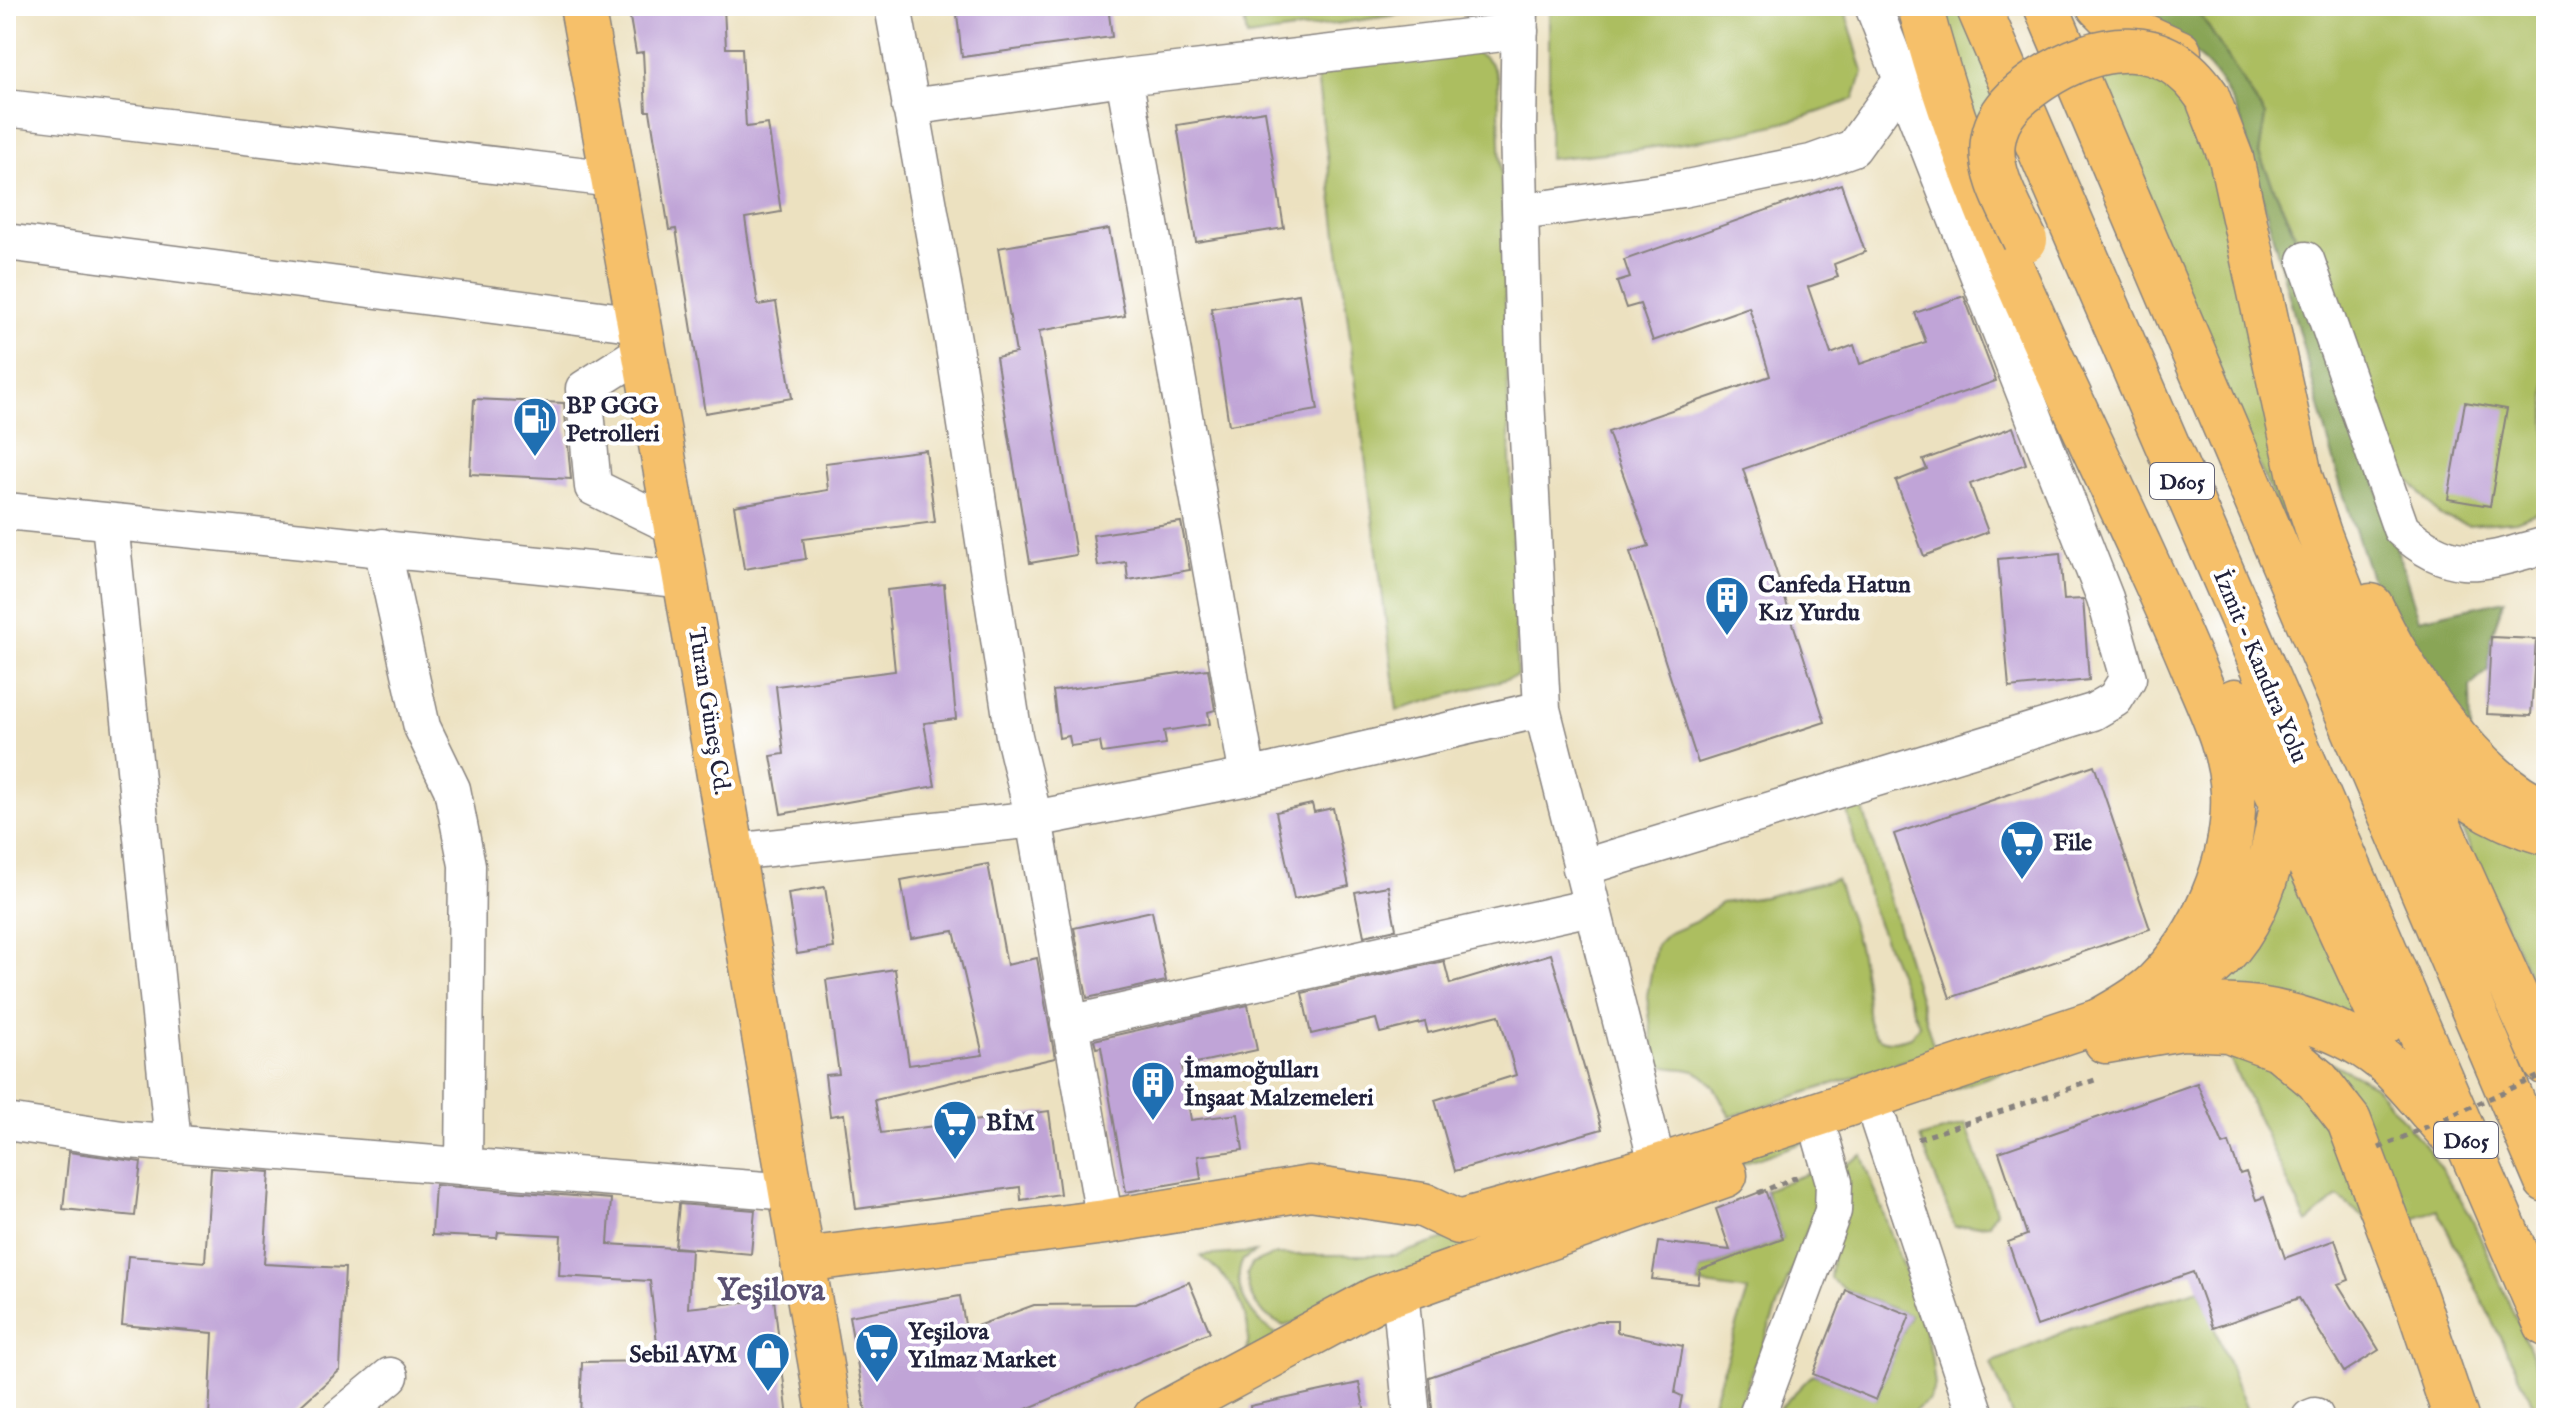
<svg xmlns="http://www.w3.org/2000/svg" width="2552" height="1424" viewBox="0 0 2552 1424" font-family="'IM FELL English',serif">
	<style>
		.green { fill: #acbe61; stroke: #67704e; stroke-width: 2 }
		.forest { fill: #89a557; stroke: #566449; stroke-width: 2 }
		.building { fill: #c0a4d7 }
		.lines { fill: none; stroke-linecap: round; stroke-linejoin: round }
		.minor-casing { stroke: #87827e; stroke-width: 39 }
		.major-casing { stroke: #87827e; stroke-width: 47 }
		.highway-casing { stroke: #87827e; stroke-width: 47 }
		.path { stroke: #87827e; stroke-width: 5; stroke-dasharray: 6 6; stroke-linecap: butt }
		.minor { stroke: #fff; stroke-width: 36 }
		.major { stroke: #f6c06b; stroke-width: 44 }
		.highway { stroke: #f6c06b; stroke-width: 44 }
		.highway-bridge-casing { stroke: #87827e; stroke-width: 47; stroke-linecap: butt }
		.path-bridge { stroke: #87827e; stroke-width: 5; stroke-dasharray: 6 6; stroke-linecap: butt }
		.highway-bridge { stroke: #f6c06b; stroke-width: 44 }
		.labels { text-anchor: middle; stroke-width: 8; stroke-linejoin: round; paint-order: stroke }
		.shield { fill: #fff; stroke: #646476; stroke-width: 2 }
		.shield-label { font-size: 22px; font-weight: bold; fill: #22223b }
		.poi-label { font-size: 24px; font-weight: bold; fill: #22223b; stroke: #fff; text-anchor: start }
		.street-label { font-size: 24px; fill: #22223b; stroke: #fff }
		.district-label { font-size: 32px; font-weight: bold; fill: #595072; stroke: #fff }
	</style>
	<rect width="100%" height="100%" fill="#fff"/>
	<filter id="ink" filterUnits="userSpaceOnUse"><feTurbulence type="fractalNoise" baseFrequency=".0125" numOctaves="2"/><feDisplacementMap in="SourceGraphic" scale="16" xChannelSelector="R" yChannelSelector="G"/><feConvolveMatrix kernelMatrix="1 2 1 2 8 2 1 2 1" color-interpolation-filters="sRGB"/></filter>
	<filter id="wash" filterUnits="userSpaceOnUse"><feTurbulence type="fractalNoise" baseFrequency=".006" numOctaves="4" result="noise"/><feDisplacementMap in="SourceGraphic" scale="32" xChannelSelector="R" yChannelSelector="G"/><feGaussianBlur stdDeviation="1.8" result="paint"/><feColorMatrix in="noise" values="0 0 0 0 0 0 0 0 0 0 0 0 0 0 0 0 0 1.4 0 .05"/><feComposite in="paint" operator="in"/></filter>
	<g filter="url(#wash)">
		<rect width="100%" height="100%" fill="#ece1c0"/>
		<path class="green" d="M1242,6H1457L1247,37Z
			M1549,6H1844L1863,72L1854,99C1758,139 1652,148 1549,159Z
			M1931,6H1964L2000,96L1980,157Z
			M2195,6H2546V509L2516,521L2468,525L2440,516L2402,472L2259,154L2265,116Z
			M1461,49C1483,54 1491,57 1498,79L1517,676L1397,710L1316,68Z
			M2136,61L2196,102L2303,510L2282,519L2086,65Z
			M2448,800L2546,847V953L2537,992Z
			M1862,806L1935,1051L1730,1117C1721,1100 1712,1074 1690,1070C1675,1067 1669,1071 1655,1061L1647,996L1656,945L1667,934L1695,922L1721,903L1764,897L1836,879C1850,917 1863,953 1866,994C1868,1009 1864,1023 1876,1035C1886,1045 1900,1040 1911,1037L1919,1025L1871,906L1846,807Z
			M2290,845L2384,1044L2102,1037L1284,1326C1262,1316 1247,1299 1247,1274L1252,1264L1274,1255H1396L2098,1025Z
			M2214,1040L2311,1052L2374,1085L2428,1149L2469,1212L2546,1388V1418H2540L2437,1209L2383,1232L2338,1197L2307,1223L2229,1057Z
			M1966,1124L1996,1211L1989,1224L1955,1227L1920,1138Z
			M1862,1155L1914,1297L1931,1354L1935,1386L1929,1400L1905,1418H1770L1813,1374L1876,1399L1910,1315L1846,1290L1830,1279L1841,1167Z
			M1811,1172L1818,1176L1823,1189L1734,1418H1708L1748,1291L1698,1284L1700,1270L1783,1239L1765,1190Z
			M1255,1252L1243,1260C1229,1288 1253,1321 1278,1335L1246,1355C1256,1315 1232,1278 1200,1256Z
			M2199,1289L2250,1418H2013L1991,1363L2078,1326Z"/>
		<path class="forest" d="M2109,6H2195L2265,116L2259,154L2306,260L2419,619L2504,600L2491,637L2489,670L2470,686L2471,735L2546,804L2463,736L2402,656L2389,632L2341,487L2242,123C2230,98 2219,72 2196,55C2169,35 2134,31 2109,6Z"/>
		<g id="blocks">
			<path class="building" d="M628,6L724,7L726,48H742L746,127L768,124L781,212L745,218L758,305L776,302L792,398L705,413L676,229L669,230L650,111H646L643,52L636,53Z
				M956,6H1108L1112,37L962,57Z
				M1265,111L1284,228L1196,242L1177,125Z
				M1841,184L1865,252L1834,264L1838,277L1808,287L1831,354L1854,345L1860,364L1926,342L1915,313L1964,296L1996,381L1743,469L1825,722L1698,763L1630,552L1649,546L1608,432L1770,376L1749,307L1653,341L1640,304L1626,308L1617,282L1630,278L1624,260Z
				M1109,229L1125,316L1039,331L1076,555L1030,563L996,357L1016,353L998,248Z
				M1299,294L1318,410L1229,425L1211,308Z
				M474,399L564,403L571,479L470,474Z
				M2465,402L2507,409L2490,506L2448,499Z
				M2013,427L2026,464L1970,484L1988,532L1924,556L1896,481L1927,469L1923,460Z
				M926,450L935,522L803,539L806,559L744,569L734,506L828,490L825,463Z
				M1181,522L1190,570L1128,580L1126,562L1098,566L1093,535Z
				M2060,553L2064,600L2083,599L2089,680L2009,688L1998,559Z
				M944,584L956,719L924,723L935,786L781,814L771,756L784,754L776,686L895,671L887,590Z
				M2491,637L2536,639L2531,716L2487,714Z
				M1208,669L1215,710L1208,712L1210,724L1164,731L1166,744L1102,753L1100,742L1071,746L1069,736L1059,738L1053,691Z
				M2094,765L2150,929L1950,998L1894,834Z
				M1312,804L1314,812L1333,808L1349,886L1294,899L1276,812Z
				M988,864L1007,965L1037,958L1055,1058L875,1100L881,1133L1049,1111L1060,1194L1021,1200L1020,1187L856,1209L844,1114L830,1116L825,1075L839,1074L826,980L895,969L909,1065L983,1055L954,931L911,938L901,880Z
				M1388,886L1396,929L1364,936L1355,892Z
				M825,887L834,948L797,954L788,893Z
				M1152,911L1166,981L1087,998L1074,928Z
				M1551,954L1602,1129L1455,1171L1435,1100L1516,1075L1499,1015L1428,1033L1425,1022L1380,1033L1376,1019L1311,1034L1302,993L1444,961L1450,984Z
				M1248,1005L1257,1050L1182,1066L1191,1120L1238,1114L1243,1150L1198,1156L1201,1179L1126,1192L1101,1047L1096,1048L1094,1040Z
				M2197,1083L2223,1145L2229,1143L2240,1174L2246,1172L2256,1200L2264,1197L2285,1258L2335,1240L2349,1280L2338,1284L2379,1350L2344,1372L2299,1298L2213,1328L2193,1272L2037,1326L2008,1242L2027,1235L1999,1152Z
				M69,1152L141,1162L135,1216L63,1209Z
				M211,1168L270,1172L264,1264L345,1268L340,1370L287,1418H209L213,1333L122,1325L128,1256L205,1262Z
				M435,1185L611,1199L608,1244L691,1249L688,1308L774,1299L788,1418H580L582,1362L659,1361L650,1281L559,1276L561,1235L498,1232L497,1238L432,1235Z
				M1765,1190L1783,1239L1700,1270L1698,1284L1652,1279L1658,1242L1730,1250L1716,1209Z
				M679,1204L755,1210L751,1254L675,1247Z
				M1189,1282L1210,1332L1005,1418H867L849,1316L960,1296L966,1330L1034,1305L1136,1304Z
				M1846,1290L1910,1315L1876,1400L1813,1374Z
				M1597,1321H1617V1332L1683,1346L1675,1393L1682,1396L1678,1418H1433L1429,1377Z
				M1359,1383L1366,1418H1251L1250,1406Z"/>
		</g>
	</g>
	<g filter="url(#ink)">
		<use href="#blocks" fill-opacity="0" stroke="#87827e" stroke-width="2"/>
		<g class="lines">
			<g class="minor-casing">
				<path id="minor" d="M893,6L953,340L1014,736L1034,819L1105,1222
					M1520,6L1518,128L1524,359L1542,709L1658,1167
					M910,107L1124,77
					M6,108L613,179
					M1521,212L1682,189L1811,163L1853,148L1901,81
					M6,242L639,324
					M2306,260L2401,529C2453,577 2484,562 2546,545
					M642,352L584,389L593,487L677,528
					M6,511L688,580
					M110,523L173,1143
					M382,547L422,727L452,789L467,865L464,1167
					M1248,777L1124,77L1520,31
					M733,852L1034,819L1248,777L1542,709
					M1581,868L2093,712L2115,699L2128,678L2105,598L1873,6
					M1069,1024L1591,907
					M6,1122L129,1140L791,1192
					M1879,1122L1977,1418
					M1400,1290L1412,1418
					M1758,1413L1833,1211L1834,1182L1822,1141
					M339,1418L390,1376
					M2310,1418L2315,1416"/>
			</g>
			<g class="major-casing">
				<path id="major" d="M582,6C668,476 751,947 830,1418
					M803,1260L1105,1222L1310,1188L1423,1205L1459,1222L1658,1167L2099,1021
					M1155,1418L1376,1299L1725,1175"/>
			</g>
			<g class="highway-casing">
				<path id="highway" d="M1920,6C1967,190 2051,356 2131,528C2153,576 2175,623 2195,672C2212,712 2230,748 2233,792C2236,861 2203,936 2155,984C2139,999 2118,1010 2099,1021
					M1978,6L2546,1324
					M2046,6L2546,1180
					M2099,6L2116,23L2179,52
					M2207,96L2231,158L2300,476L2319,534L2393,724L2546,1063
					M2371,606C2399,670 2478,786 2546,810
					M2235,701L2383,1023
					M2413,747C2450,790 2492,818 2546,833
					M2154,1000C2246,964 2267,893 2282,804
					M2198,1009C2254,999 2340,1024 2383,1060C2408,1081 2428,1110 2450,1133
					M2106,1041L2182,1028L2228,1030L2280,1049L2317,1080L2349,1121L2416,1299L2456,1418"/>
			</g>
			<path class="path" d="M1918,1139L2098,1079
				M1758,1193L1797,1177"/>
			<use href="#minor" class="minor"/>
			<use href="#major" class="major"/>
			<use href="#highway" class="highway"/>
			<g class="highway-bridge-casing">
				<path id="highway-bridge" d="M2025,240C2012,212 1988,173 1993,141C1997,112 2018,95 2040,80C2098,42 2164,32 2207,96"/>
			</g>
			<path class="path-bridge" d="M2379,1148L2546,1073"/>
			<use href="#highway-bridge" class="highway-bridge"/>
		</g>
	</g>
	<defs>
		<g id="fuel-pin" transform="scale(2.3)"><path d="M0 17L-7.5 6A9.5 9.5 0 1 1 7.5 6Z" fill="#1f6fb2" stroke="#fff"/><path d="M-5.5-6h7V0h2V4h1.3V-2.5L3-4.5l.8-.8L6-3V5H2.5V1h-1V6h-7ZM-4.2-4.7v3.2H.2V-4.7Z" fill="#fff"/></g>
		<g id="building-pin" transform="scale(2.3)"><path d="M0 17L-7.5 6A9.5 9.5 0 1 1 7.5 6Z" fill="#1f6fb2" stroke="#fff"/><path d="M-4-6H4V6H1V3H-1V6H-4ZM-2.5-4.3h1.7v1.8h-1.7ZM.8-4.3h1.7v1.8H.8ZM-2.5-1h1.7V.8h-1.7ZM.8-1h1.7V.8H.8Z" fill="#fff"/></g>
		<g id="supermarket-pin" transform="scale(2.3)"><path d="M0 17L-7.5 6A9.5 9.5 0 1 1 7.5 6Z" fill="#1f6fb2" stroke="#fff"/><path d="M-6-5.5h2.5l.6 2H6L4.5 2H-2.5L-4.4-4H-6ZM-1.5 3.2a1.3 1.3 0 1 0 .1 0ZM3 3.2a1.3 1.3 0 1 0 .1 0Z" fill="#fff"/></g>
		<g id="shop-pin" transform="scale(2.3)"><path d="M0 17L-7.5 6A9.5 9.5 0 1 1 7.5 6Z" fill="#1f6fb2" stroke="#fff"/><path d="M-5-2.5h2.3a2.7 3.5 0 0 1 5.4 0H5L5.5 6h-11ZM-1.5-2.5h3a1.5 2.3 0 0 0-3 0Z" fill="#fff"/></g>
	</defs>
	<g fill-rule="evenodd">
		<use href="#fuel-pin" x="535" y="419"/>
		<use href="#building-pin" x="1727" y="598"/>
		<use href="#supermarket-pin" x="2022" y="842"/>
		<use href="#building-pin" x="1153" y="1083"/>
		<use href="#supermarket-pin" x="955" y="1122"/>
		<use href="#supermarket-pin" x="877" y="1345"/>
		<use href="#shop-pin" x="768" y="1354"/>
	</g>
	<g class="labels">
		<g class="shield">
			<rect x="2150" y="463" width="64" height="36" rx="6"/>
			<rect x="2434" y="1122" width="64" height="36" rx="6"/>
		</g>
		<g class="shield-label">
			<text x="2182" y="489">D605</text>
			<text x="2466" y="1148">D605</text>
		</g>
		<g class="poi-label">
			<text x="566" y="413">BP GGG<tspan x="566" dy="28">Petrolleri</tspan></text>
			<text x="1758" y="592">Canfeda Hatun<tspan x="1758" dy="28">Kız Yurdu</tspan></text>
			<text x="2053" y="850">File</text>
			<text x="1184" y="1077">İmamoğulları<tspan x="1184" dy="28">İnşaat Malzemeleri</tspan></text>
			<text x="986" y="1130">BİM</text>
			<text x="908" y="1339">Yeşilova<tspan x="908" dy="28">Yılmaz Market</tspan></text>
			<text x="737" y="1362" text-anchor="end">Sebil AVM</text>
		</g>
		<g class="street-label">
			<text transform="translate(2261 666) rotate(67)" y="8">İzmit - Kandıra Yolu</text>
			<text transform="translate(710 711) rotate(81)" y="8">Turan Güneş Cd.</text>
		</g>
		<g class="district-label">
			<text x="771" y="1300">Yeşilova</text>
		</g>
	</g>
	<rect width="2552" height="1424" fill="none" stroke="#fff" stroke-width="32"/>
</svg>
